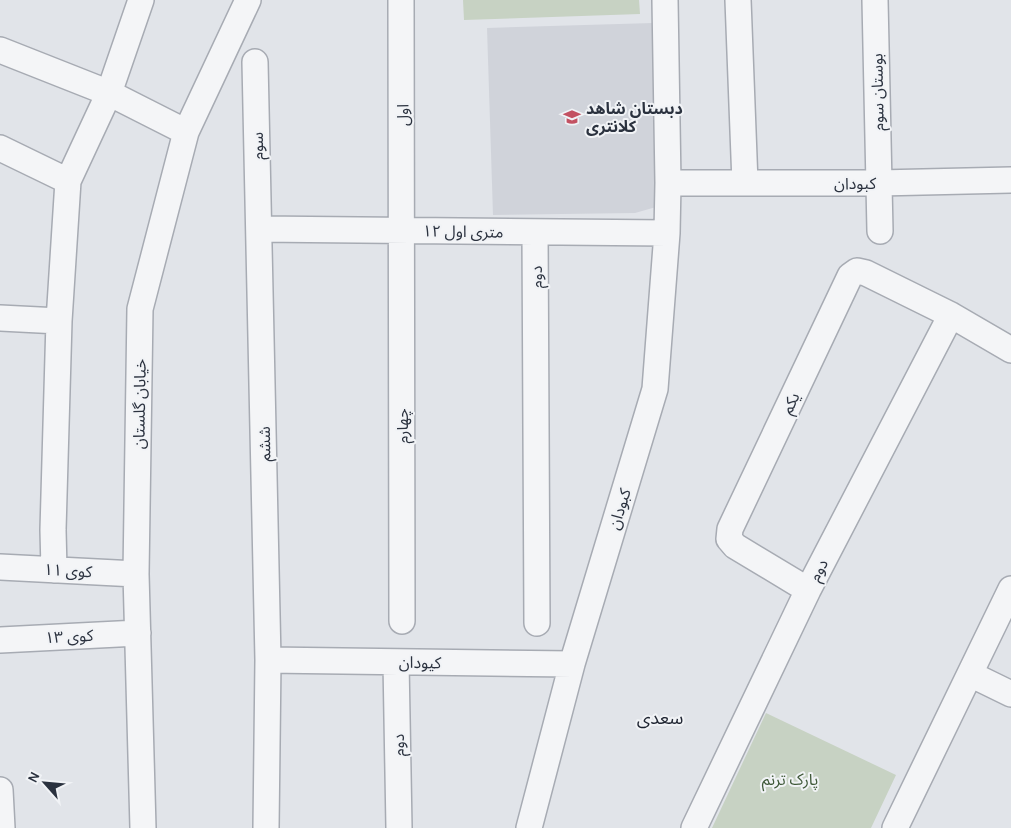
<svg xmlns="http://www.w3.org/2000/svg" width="1011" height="828" viewBox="0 0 1011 828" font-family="Karla,'Noto Sans Arabic',sans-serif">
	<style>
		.built { fill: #d0d3da }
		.green { fill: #c7d2c3 }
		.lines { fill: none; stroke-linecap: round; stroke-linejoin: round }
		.minor-casing { stroke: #a7abb3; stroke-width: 28 }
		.minor { stroke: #f4f5f7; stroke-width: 25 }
		.labels { text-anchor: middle; stroke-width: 4; stroke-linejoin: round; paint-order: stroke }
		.street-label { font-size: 16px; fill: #2b323f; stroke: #f1f3f6 }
		.poi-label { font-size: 16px; font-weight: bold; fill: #2b323f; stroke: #f1f3f6; text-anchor: start }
		.park-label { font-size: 16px; fill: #3f5939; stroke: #f1f3f6 }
		.neighbourhood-label { font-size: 18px; fill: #1d2330; stroke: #f1f3f6 }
	</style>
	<rect width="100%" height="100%" fill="#e1e4e9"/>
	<path class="built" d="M653,23L656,207L635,213L493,215L487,28Z"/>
	<path class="green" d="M463,0H639L640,14L464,20Z
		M766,713L896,775L871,828H712Z"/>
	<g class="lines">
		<g class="minor-casing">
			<path id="minor" d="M401,0L402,621
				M738,0L745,183
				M875,0L880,231
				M0,50L109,93L141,0
				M255,62L268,660L266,828
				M0,148L68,181
				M668,183H879L1011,180
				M259,229L667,233
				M535,232L537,623
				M0,318L59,321
				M0,567L136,574
				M54,570L53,530L59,321L68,181L109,93L186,132
				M808,590L735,546L729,539L730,529L850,276L857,271L866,273L951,315L1011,350
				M0,640L138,633
				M268,660L572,664
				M396,662L399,828
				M970,674L1011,694
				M0,790L2,828
				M143,828L136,574L140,309L186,132L248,0
				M529,828L572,664L655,389L667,233L668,183L665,0
				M694,828L808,590L951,315
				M895,828L1011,589"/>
		</g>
		<use href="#minor" class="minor"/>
	</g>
	<defs>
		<g id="school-bare" transform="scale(1.35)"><path d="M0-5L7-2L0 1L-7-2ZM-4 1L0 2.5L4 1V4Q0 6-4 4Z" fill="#c35162" stroke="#f1f3f6" stroke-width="2.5" paint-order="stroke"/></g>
	</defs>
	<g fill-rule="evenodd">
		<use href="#school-bare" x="572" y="117"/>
	</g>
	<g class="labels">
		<g class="street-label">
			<text transform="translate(877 92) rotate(-91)" y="6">بوستان سوم</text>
			<text transform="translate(402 115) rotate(-90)" y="6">اول</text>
			<text transform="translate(257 146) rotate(-91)" y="6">سوم</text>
			<text x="855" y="189">کبودان</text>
			<text transform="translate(463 231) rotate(1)" y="6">۱۲ متری اول</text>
			<text transform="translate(536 277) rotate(-90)" y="6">دوم</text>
			<text transform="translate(790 403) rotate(-65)" y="6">یکم</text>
			<text transform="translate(139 404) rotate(-89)" y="6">خیابان گلستان</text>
			<text transform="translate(402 426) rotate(-90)" y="6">چهارم</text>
			<text transform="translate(264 444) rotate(-91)" y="6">ششم</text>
			<text transform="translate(619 509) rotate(-73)" y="6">کبودان</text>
			<text transform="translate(68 570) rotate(3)" y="6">کوی ۱۱</text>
			<text transform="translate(818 570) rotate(-63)" y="6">دوم</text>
			<text transform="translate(69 636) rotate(-3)" y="6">کوی ۱۳</text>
			<text transform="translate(420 662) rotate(1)" y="6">کیودان</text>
			<text transform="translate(398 745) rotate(-91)" y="6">دوم</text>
		</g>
		<g class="poi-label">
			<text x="586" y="114">دبستان شاهد<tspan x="586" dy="18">کلانتری</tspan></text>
		</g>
		<g class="park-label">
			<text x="790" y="785">پارک ترنم</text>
		</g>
		<g class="neighbourhood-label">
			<text x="660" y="724">سعدی</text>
		</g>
	</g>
	<g transform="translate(45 783) rotate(297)" stroke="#f1f3f6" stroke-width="4" paint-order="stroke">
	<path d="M0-4L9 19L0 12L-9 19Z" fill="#2b323f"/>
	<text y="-8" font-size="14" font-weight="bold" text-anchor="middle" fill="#2b323f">N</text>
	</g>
</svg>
